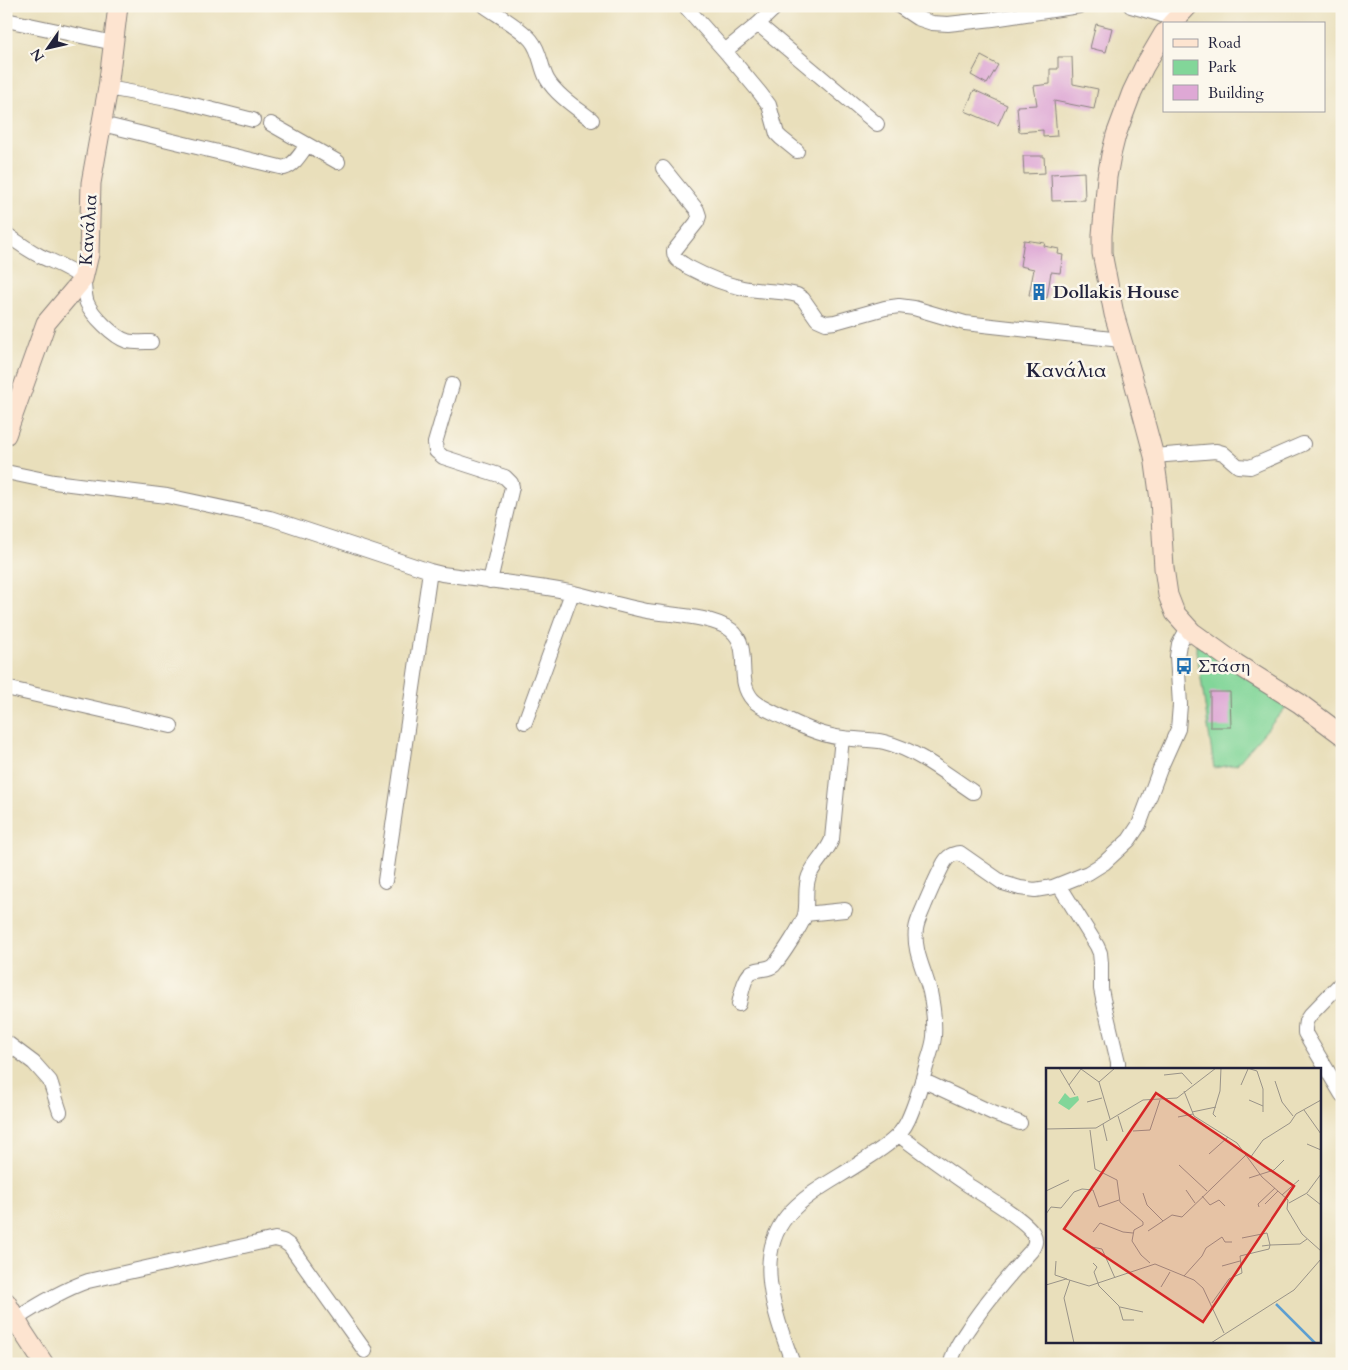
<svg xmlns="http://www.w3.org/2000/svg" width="1348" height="1370" viewBox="0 0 1348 1370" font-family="Cardo,serif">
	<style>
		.green { fill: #82d699; stroke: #527c6a }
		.building { fill: #dea8d5 }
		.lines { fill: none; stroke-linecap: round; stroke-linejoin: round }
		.street-casing { stroke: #86807b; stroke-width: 16 }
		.secondary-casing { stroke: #86807b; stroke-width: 21 }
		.street { stroke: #fff; stroke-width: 14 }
		.secondary { stroke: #fde4d0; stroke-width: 19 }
		.labels { text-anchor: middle; stroke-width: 5; stroke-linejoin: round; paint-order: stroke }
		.street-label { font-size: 18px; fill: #22223b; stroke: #fbf7ec }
		.poi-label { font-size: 18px; font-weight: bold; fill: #22223b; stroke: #fbf7ec; text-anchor: start }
		.quarter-label { font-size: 20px; font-weight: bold; fill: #22223b; stroke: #fbf7ec }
		.inset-river { fill: none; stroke: #5e9fd1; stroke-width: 2.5 }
		.inset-road { fill: none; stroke: #999388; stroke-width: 1 }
		.view { fill: #d62828; fill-opacity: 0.15; stroke: #d62828; stroke-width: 2.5 }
		.inset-edge { fill: none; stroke: #22223b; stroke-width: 2.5 }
	</style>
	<rect width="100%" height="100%" fill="#fbf7ec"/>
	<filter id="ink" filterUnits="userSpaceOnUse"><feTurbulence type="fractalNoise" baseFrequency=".02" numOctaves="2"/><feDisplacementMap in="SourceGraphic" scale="10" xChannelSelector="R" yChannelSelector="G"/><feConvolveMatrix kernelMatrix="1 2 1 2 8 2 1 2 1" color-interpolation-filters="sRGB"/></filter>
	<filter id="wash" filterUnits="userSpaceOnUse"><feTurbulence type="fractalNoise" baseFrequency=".0096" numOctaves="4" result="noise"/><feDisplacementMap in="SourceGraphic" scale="20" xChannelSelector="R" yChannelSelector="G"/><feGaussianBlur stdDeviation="1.12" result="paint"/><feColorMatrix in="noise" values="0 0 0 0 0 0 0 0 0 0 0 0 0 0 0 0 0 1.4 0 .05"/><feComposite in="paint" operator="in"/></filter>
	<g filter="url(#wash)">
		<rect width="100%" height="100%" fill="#e9dfbb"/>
		<path class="green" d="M1196,644L1289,704L1237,764L1214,768Z"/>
		<g id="blocks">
			<path class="building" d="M1096,24L1112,28L1106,52L1090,48Z
				M981,56L998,65L987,84L971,75Z
				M1058,57H1072L1073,84L1098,89L1094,109L1054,101L1057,136L1043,137V130L1019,132L1017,106L1037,105L1034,86L1050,84V69H1058Z
				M974,90L1007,105L998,125L965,111Z
				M1023,156H1044L1045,173L1024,174Z
				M1084,172L1085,200L1052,201L1051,174Z
				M1024,240L1045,243L1044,246L1059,249L1058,254L1063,255L1060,273L1051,272L1047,298L1029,295L1034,269L1020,266Z
				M1210,692H1230L1231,727H1210Z"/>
		</g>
	</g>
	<g filter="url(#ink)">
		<use href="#blocks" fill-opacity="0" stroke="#86807b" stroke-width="1"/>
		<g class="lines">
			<g class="street-casing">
				<path id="street" d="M485,6C499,16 521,28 531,40C541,52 540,66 547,79C556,95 578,109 592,120
					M685,6L725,51L758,24L777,6
					M899,6L917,18L932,23L948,24L993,19L1079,6
					M1131,6L1159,14L1175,20
					M6,20L114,43
					M758,24L877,124
					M725,51L760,93L769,105L777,134L781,138L797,151
					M108,88L178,101L253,120
					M102,124L284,168C295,165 301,153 307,145
					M271,124L338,162
					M663,168L697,210L699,216L697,222L674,251C674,260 681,262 688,267C705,276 723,284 743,288C760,292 779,290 797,295L803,299L817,319L826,323L835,322L885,308L899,306L914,308L965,323L1121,340
					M6,234C17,242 28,250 40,256C55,263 70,268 83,279C85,287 84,295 87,303C92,315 114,337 127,341C135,343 144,342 151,342
					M452,385L435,443L436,451L443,457L505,477L511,483L512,487L490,581
					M1154,456L1216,451L1223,453L1238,466L1250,467L1303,444
					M6,472L54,482L167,496L270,518L430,571L442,574C485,580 528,584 570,592C596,598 621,606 647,611C671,615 713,616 731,630C753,648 734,680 753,700C762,709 778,714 789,720C807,729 824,736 843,738C857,740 871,739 884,742C917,750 946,774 973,792
					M6,688L171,726
					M525,722L572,593
					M385,881L430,571
					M1059,885L1097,946L1100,953L1101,963V989L1103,999L1118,1062V1069
					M805,914L845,910
					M1342,982L1310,1015L1306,1021L1305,1028V1033L1342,1095
					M739,1004C741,995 745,973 754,971C762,968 768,970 774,965C782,956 802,925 805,915C808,902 804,888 809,876C815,862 827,853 832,839L842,738
					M6,1042L34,1063L50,1081L60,1112
					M922,1080L993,1113L1020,1123
					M899,1135C921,1152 945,1169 968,1185C983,1195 1025,1219 1033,1233C1037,1240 1035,1245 1031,1251C1009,1275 988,1299 970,1326C962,1338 953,1350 951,1364
					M16,1319C39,1304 62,1290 88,1281L275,1239L283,1241L290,1246L365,1351
					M793,1364C777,1319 752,1258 787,1216C806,1193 836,1179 860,1163C878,1151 899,1140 908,1120C916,1103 921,1085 926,1067C929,1057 933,1047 934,1037C935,1022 933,1006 930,992C925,971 913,951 916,929C917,921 922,912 925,904C931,890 937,876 944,863C948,856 952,854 960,853L1003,883L1020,888L1035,890L1053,887L1088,873L1104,863L1129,840L1139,825L1160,769L1178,729L1180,705L1177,656L1179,644L1188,628"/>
			</g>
			<g class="secondary-casing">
				<path id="secondary" d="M1171,24L1188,6
					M1164,33L1144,67L1132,92L1116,135L1111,155L1107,177L1102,235V253L1114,314L1134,382L1154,456L1160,500L1164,568L1168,595L1175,613L1192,632L1235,663L1299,703L1342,735
					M6,435L46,323L83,279L89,254L91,183L108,88L118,6
					M6,1302L23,1332L44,1364"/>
			</g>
			<use href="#street" class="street"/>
			<use href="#secondary" class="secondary"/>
		</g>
	</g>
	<defs>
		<g id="building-bare" transform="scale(1.35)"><path d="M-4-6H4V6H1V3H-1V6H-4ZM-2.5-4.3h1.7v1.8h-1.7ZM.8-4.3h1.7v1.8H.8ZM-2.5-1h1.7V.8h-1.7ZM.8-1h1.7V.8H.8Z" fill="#1f6fb2" stroke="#fbf7ec" stroke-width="2.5" paint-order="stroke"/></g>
		<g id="bus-bare" transform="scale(1.35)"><path d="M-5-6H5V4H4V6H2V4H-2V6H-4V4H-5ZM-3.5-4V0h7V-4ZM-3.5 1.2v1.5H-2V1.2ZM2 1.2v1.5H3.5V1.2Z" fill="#1f6fb2" stroke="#fbf7ec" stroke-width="2.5" paint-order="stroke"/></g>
	</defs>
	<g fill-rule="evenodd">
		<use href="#building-bare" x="1039" y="292"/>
		<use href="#bus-bare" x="1184" y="666"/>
	</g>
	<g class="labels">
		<g class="street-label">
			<text transform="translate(88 230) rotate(-86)" y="6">Κανάλια</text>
		</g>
		<g class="poi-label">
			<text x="1053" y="298">Dollakis House</text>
			<text x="1198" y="672">Στάση</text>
		</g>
		<g class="quarter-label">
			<text x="1066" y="377">Κανάλια</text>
		</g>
	</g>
	<g transform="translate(1046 1068)">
		<rect width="275" height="275" fill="#e9dfbb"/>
		<path d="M19,25L24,30L32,28L33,32L23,42L12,35Z" fill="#82d699"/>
		<path class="inset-river" d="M230,236L269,275"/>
		<path class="inset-road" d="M13,0L29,27M201,0L211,3L217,21V44M35,1L53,14M118,7L136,5L146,16M229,13L236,34L247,48M23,17L35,1M195,17L202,1M138,23L148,48L191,75L216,109L242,132L241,141L256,166L275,183M203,32L217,38M41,34L56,30M258,42L275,66M146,44L170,39M72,48L77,64M132,49L147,46M170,49L167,46L174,23L175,0M64,51L53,14L69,0M57,56L61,73M0,61L50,60L97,32L131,30L170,0M44,62L49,101L71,112L74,134L97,154V157L88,162L86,173L95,187L104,195M87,63L104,62L114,32M261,76L275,82M163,86L182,69M204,90L217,72L244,55L250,46L275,32M133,97L161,123M203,110L228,102L238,92M140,122L149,135M0,123L23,112M97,125L101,137L117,153M261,126L275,137M236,127L253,112M156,128L164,137L173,132L179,138M243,135L261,125L275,106M219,136L232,123M213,139L212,136L229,120M0,146L5,139L15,140L28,124L36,121L47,122L53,139L73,132M102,163L126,147L136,149L200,87M47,164L54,155L77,164L87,165M196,170L221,165L224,177L216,178M46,179L56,181L69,210M10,193L9,207L21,211M47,195L51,199L48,204L53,218L73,238L77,252H88M176,198L194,193M138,208L156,188L160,180L176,169L179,174H186M24,212L18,230L28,275M0,217L20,211L43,218L109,196L148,212L157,220L178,265M115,219L124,204M166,235L183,211L196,205L194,188L223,181L224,177L254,176L261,171M74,239L97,244M165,275L248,222L275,191"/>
		<path class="view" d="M110,25L248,118L157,254L18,161Z"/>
		<rect width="275" height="275" class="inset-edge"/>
	</g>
	<rect width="1348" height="1370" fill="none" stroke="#fbf7ec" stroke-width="25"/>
	<rect x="1163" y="22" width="162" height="90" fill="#fbf7ec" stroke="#a4a2a5"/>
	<rect x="1173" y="39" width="25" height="8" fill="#fde4d0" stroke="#a4a2a5"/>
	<text x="1208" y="48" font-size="15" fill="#22223b">Road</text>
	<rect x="1173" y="60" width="25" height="15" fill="#82d699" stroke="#a4a2a5"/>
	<text x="1208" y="72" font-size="15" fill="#22223b">Park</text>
	<rect x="1173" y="85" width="25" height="15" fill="#dea8d5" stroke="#a4a2a5"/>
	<text x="1208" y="98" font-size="15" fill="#22223b">Building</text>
	<g transform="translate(48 48) rotate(236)" stroke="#fbf7ec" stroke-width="4" paint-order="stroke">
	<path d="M0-4L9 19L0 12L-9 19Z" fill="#22223b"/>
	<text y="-8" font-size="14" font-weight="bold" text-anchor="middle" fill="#22223b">N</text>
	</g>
</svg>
